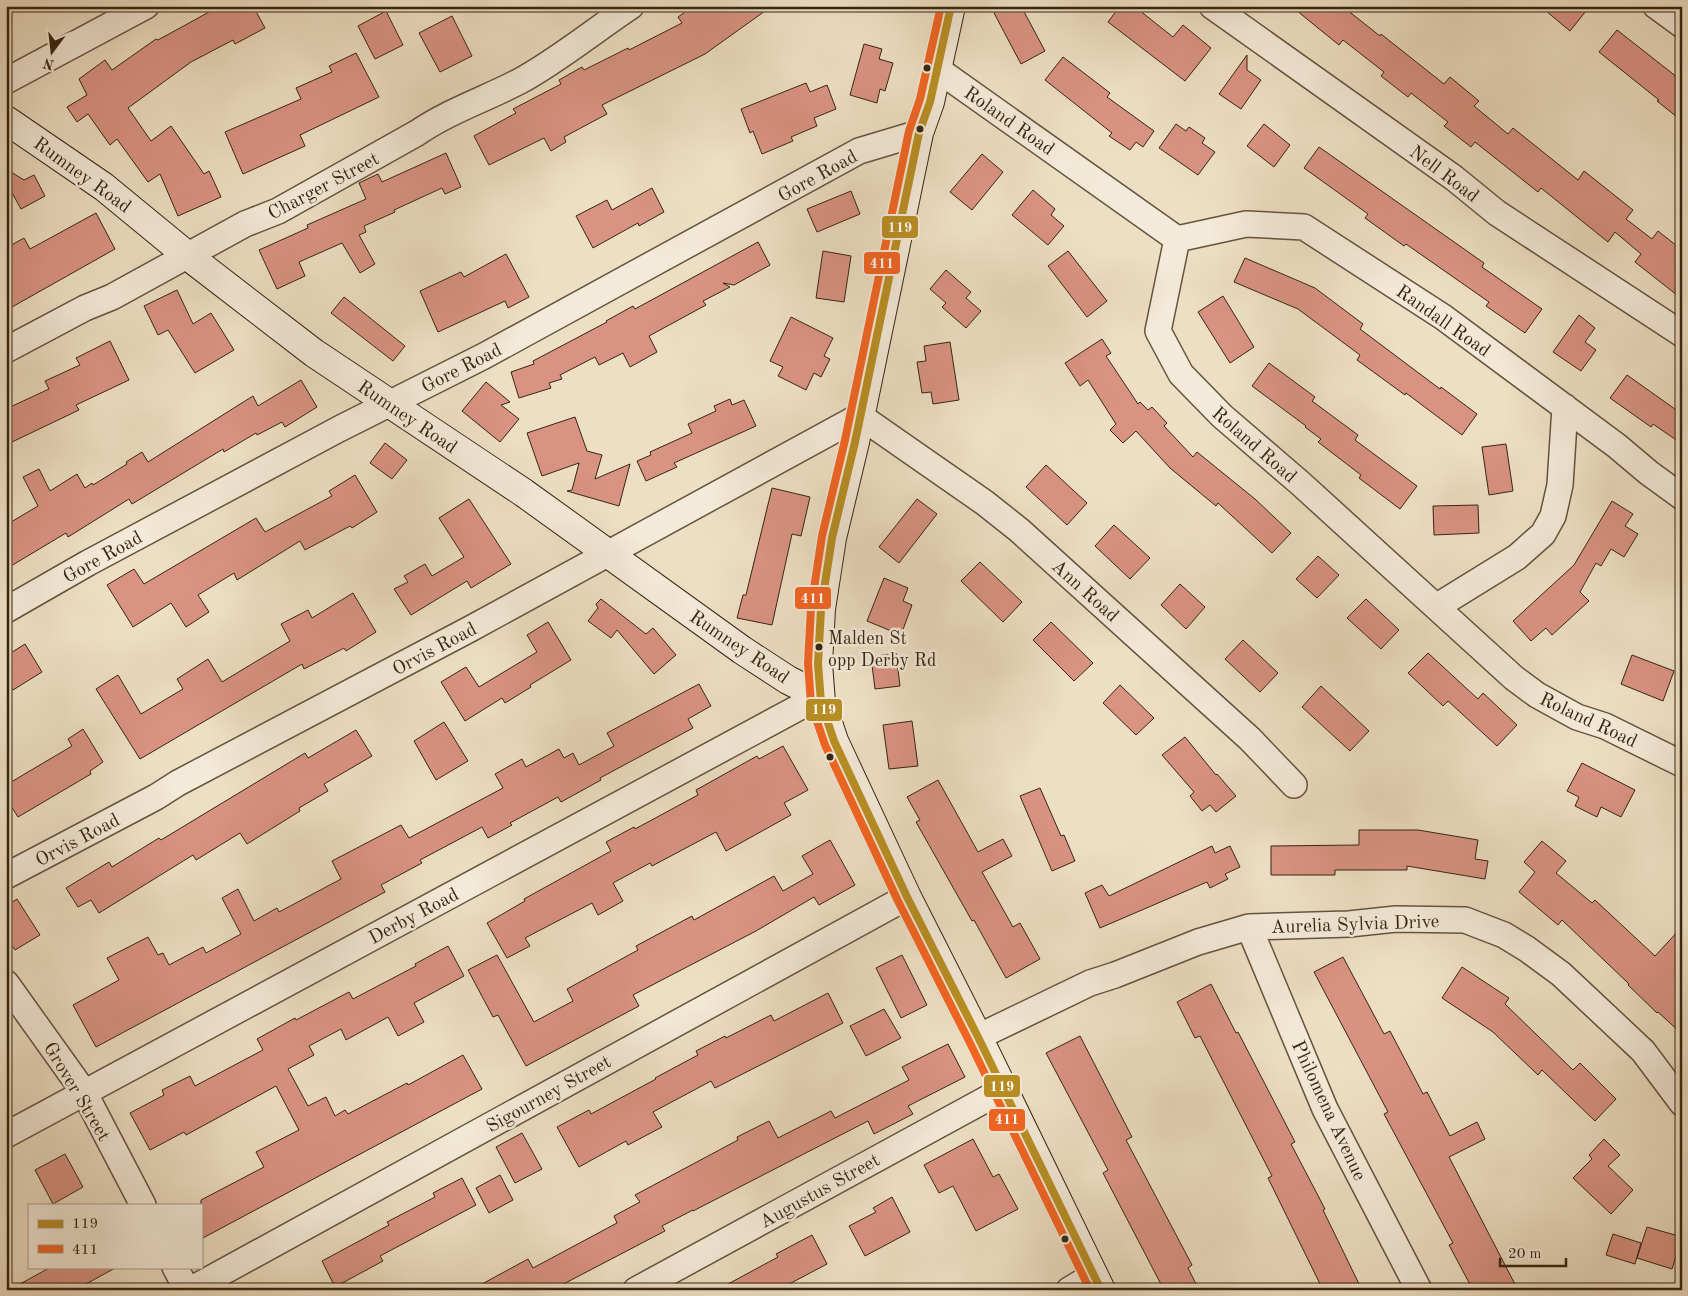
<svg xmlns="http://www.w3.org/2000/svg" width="1688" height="1296" viewBox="0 0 1688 1296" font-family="'Old Standard TT',serif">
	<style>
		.building { fill: #d99382; stroke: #352511 }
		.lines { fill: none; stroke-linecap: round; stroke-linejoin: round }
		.street-casing { stroke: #63543e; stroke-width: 28 }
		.secondary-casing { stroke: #352511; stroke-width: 30 }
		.street { stroke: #f4ead9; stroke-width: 25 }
		.secondary { stroke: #f4ead9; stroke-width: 28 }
		.bus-1-casing { stroke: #f4ead9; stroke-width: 11 }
		.bus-2-casing { stroke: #f4ead9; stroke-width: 11 }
		.bus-1 { stroke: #b88e23; stroke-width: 8 }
		.bus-2 { stroke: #f26522; stroke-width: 8 }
		.bus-dot { fill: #352511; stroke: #f4ead9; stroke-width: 2 }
		.labels { text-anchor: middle; stroke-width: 5; stroke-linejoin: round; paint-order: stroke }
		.bus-label { font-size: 18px; fill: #352511; stroke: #f4ead9; text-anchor: start }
		.street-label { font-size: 19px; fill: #352511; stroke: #f4ead9 }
		.line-badge { stroke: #f4ead9; stroke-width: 2 }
		.badge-label { font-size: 14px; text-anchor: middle; font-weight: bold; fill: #fff }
	</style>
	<rect width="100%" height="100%" fill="#eedfc4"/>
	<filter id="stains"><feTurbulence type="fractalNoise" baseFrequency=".004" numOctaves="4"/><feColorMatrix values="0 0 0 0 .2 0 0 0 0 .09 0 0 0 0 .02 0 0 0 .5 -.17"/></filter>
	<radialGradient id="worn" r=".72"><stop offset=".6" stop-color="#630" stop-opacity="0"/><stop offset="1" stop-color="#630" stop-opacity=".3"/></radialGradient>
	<path class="building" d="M220,6H253L265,28L235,44L233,40L191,62L128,108L151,141L171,126L204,174L209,171L221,197L178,216L160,174L148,182L117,139L110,145L88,114L77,122L67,107L87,95L79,79L105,60L112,70L156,39L158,40Z
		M694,6H772L705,54L602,105L607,114L564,137L566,142L551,151L544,138L489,165L474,136L516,113L513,109L561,84L559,80L582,67L584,70L628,48L629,50L682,23L678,17Z
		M1006,6H1021L1045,51L1021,64L994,13Z
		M1120,6H1134L1173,37L1183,25L1211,48L1185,81L1108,22Z
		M1291,6H1342L1380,36L1381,34L1444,84L1450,77L1479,101L1474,106L1508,134L1513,128L1578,180L1584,171L1633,210L1626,219L1652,239L1658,231L1682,250V299L1635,262L1641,254L1615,232L1608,242L1541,188L1538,192L1475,142L1471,147L1444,126L1448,122L1411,93L1408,97L1381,76L1384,72L1343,40L1339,45Z
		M1540,6H1590L1570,31Z
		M386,11L403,45L375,59L358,26Z
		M452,16L472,56L440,72L419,33Z
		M1617,30L1682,81V121L1657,101L1659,100L1599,52Z
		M864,44L882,49L879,59L893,63L885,91L880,89L877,103L850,95Z
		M356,53L379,97L300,135L305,146L243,174L225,132L301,99L296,88L332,72L329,66Z
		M1247,55V70L1261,80L1241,109L1219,94Z
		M1063,57L1110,93L1107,97L1154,131L1143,147L1136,142L1130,150L1109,136L1112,133L1045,80Z
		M806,83L810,92L827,85L836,109L814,118L817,126L791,137L793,141L762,154L753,131L750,133L741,109Z
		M1176,124L1186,131L1189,127L1205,138L1202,143L1215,152L1198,175L1159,148Z
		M1264,124L1290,145L1274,167L1247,146Z
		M1319,147L1484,263L1482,267L1542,309L1525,333L1486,306L1489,302L1406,244L1404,246L1365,218L1368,214L1304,168Z
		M446,153L461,187L445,194L442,188L394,210L395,212L364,226L366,232L359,235L375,264L360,273L342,243L299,262L305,276L277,289L259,250L308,228L307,225L366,199L359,183L378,174L382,182Z
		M982,154L1003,172L972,210L950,192Z
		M6,169L24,180L34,175L45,196L21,209L6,182Z
		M652,188L664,212L639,226L638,223L593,248L576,216L607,200L612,210Z
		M1033,190L1055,209L1051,215L1064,226L1048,245L1012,215Z
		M851,191L860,214L817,232L807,209Z
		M96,213L115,249L12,307L6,297V248L24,238L30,249Z
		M758,242L770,265L734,285L723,283L730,287L703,301L706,305L649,336L657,352L630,367L623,353L599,365L595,357L560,375L562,379L549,383L551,388L519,398L511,372L534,364L533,361L607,322L606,321L633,306L635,309Z
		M823,251L851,256L844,302L816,298Z
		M1068,251L1107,301L1087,317L1048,266Z
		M506,254L529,297L508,308L505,301L438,332L420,291L461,272L464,277Z
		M1245,258L1315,288L1363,324L1360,329L1440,389L1441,387L1477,414L1462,435L1406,393L1405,395L1357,360L1360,355L1298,309L1234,282Z
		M946,270L971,292L966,298L981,311L966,328L942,307L946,303L930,289Z
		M177,290L193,324L211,313L234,350L195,373L168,330L158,335L144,306Z
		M1223,296L1254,347L1230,363L1198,312Z
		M344,297L405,346L393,361L331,313Z
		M1579,315L1595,328L1585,342L1596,350L1581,371L1553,352Z
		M791,317L833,338L824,356L830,359L821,377L814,373L806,390L778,376L783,367L770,361Z
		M1102,339L1111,353L1106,356L1138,404L1140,402L1148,410L1152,407L1167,423L1164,426L1193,457L1197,452L1255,499L1291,533L1272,553L1218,503L1216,506L1170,468L1136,431L1123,443L1110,430L1116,424L1088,380L1080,386L1065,363Z
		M110,341L129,380L76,405L79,410L12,442L6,430V409L49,389L45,381L80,365L76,358Z
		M950,342L959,400L933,404L931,392L922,393L917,362L926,361L924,346Z
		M1269,363L1315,397L1312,401L1358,435L1355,440L1417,486L1400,509L1359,478L1361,475L1318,442L1321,439L1305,427L1306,426L1252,386Z
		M1627,375L1682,414V444L1653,424L1651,427L1610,398Z
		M301,380L317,407L285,427L282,422L257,435L256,433L224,452L223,449L132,504L129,499L68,537L66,533L6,569V525L38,506L23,477L39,469L50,491L77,474L85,488L92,483L93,485L127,464L126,462L142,452L148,462L253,396L258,406Z
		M486,382L510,402L501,405L519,419L500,442L462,411Z
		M730,399L732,405L744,400L756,426L674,463L677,467L646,481L637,461L651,455L650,452L692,433L688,424L716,411L714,406Z
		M575,417L587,451L602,455L595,479L630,464L619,506L567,491L572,490L579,463L542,476L527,433Z
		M385,443L407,460L392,479L370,463Z
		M1506,444L1513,491L1489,495L1482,447Z
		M1046,465L1087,503L1067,525L1026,487Z
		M355,475L377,512L352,528L350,526L305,550L300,541L237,580L234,573L198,595L209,612L186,627L171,603L133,627L107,585L134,569L144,584L256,518L265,532L332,496L329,491Z
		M772,488L810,497L801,536L792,534L772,625L737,618L743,595H746Z
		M469,499L511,564L471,588L467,581L411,615L394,589L408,582L404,576L425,564L432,576L464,557L439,518Z
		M917,499L937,514L899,563L879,547Z
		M1612,501L1633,514L1625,526L1638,534L1624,557L1611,549L1601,566L1596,563L1580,592L1589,601L1552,635L1546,628L1531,641L1513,621L1574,565Z
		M1478,505L1479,533L1434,535L1433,506Z
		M1114,525L1150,558L1130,579L1095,546Z
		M1318,556L1339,575L1317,598L1296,579Z
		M980,562L1022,602L1003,622L961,581Z
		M884,578L908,588L903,601L912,605L901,635L867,621Z
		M1180,584L1205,607L1186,629L1161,605Z
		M353,593L376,632L346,651L344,648L304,669L302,664L140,759L96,689L118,675L141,714L183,689L177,679L208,659L222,682L290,641L281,624L308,610L312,618Z
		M601,599L646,634L653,628L676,655L654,674L617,630L611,638L588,621L598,608L596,604Z
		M1366,599L1399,630L1381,649L1347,618Z
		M548,622L571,660L530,685L531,687L505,703L502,698L465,721L441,682L466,667L479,687L537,652L527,635Z
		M1051,622L1093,663L1074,681L1033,640Z
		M1243,640L1278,673L1260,692L1225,659Z
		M25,644L42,672L13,690L6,679V656Z
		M896,653L900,686L875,689L871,657Z
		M1428,653L1478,699L1483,693L1517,725L1497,746L1448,701L1443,706L1408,673Z
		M1632,655L1674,671L1663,701L1621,684Z
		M699,684L711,706L688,719L693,728L600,778L601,780L561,802L558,797L510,823L512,825L488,838L482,827L420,860L422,863L381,885L385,892L96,1047L73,1005L119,980L107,958L148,937L158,955L163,953L169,965L203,947L206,953L241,934L222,898L238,889L254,921L277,908L279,912L341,879L332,861L401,825L409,838L503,788L495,774L522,759L526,767L559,749L564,758L573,753L579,765L614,746L607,733Z
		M1120,685L1154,718L1136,735L1103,703Z
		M1321,686L1369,731L1350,751L1302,707Z
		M912,721L918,766L889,769L883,725Z
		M444,722L468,761L436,780L414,741Z
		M83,729L103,762L90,771L91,774L18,817L6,798V785L72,746L68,739Z
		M356,730L372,756L324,784L328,791L299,808L300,811L247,844L240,833L196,860L193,855L99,913L91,900L78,907L66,888L109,862L112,867L159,838L161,840L305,753L308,758Z
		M1185,737L1216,775L1217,774L1236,796L1216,812L1210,805L1202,811L1190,796L1194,792L1162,755Z
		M783,746L808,790L784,803L791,815L726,851L716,832L652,866L650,863L613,883L623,901L598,915L592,903L525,938L530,946L507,958L487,923L525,901L524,899L611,851L606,842L634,827L635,829L698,795L696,790L757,756L759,759Z
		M1582,763L1635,790L1621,817L1601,807L1597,817L1575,806L1579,797L1567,791Z
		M938,780L978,852L1003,839L1012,856L982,872L1013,927L1020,923L1040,959L1006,978L974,920L972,921L916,822L920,820L907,797Z
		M1040,788L1061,836L1064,835L1075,861L1052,871L1020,796Z
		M1359,830H1418L1478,840L1475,859L1488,861L1485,879L1407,866V870H1335V875H1271V846L1359,845Z
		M830,840L855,885L819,905L814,897L756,931L633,995L639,1006L526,1066L498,1015L493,1017L468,970L497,955L534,1022L573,1001L567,989L638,950L636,946L692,916L694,920L774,876L783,891L813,874L802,856Z
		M1542,841L1566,861L1556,873L1592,903L1595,900L1655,956L1682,927V1034L1658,1012L1657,1013L1628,985L1629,984L1562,920L1558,925L1519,892L1535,872L1524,862Z
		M1212,846L1215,853L1230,846L1240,867L1225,874L1228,879L1210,888L1207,882L1100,928L1085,893L1102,885L1109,896Z
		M17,899L40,935L15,950L6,937V906Z
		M448,946L464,976L414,1003L424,1022L398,1036L388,1017L346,1040L341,1029L309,1046L314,1055L288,1069L308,1106L326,1097L335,1116L345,1110L348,1114L407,1083L408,1085L463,1055L482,1089L201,1239V1200L264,1167L256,1152L299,1130L276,1086L186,1135L184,1132L150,1150L130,1113L164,1095L162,1090L190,1076L195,1086L263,1050L257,1039L295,1018L296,1020L349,992L353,999L416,966L415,964Z
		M902,955L927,1005L901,1018L876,968Z
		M1343,957L1384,1034L1390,1031L1423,1094L1427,1092L1450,1136L1477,1122L1485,1139L1449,1157L1518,1290H1473L1449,1245L1453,1243L1384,1114L1388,1112L1314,972Z
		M1462,967L1509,998L1505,1004L1573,1070L1580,1063L1616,1099L1595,1121L1542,1070L1538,1075L1493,1032L1442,998Z
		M1211,984L1236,1033L1238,1032L1295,1142L1291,1144L1325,1209L1323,1210L1362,1290H1323L1268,1178L1272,1176L1200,1036L1195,1038L1177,1002Z
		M828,993L843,1023L715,1088L711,1081L653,1112L662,1127L628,1145L626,1141L579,1167L557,1127L589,1110L591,1114L656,1079L655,1078L698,1055L696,1051L725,1036L726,1038L771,1015L774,1021Z
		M884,1009L901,1038L866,1056L850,1026Z
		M1080,1036L1132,1137L1126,1140L1192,1265L1188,1268L1199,1290H1164L1103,1173L1108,1170L1046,1053Z
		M948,1044L965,1077L908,1106L913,1114L874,1134L868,1121L693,1211V1210L662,1226L665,1231L552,1290H471L528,1259L533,1268L617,1223L614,1216L640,1202L635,1195L738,1140L737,1137L769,1121L778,1138L831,1111L835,1118L909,1080L902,1067Z
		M522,1133L542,1169L515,1183L496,1147Z
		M973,1139L993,1177L999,1174L1018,1209L976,1231L953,1186L939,1193L924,1165Z
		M1604,1139L1620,1155L1608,1166L1633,1190L1611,1214L1573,1178L1592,1159L1589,1155Z
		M65,1154L83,1187L53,1204L35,1170Z
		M500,1175L513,1200L489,1213L476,1188Z
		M462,1178L476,1205L380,1256L383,1261L335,1287L322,1261L389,1225L387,1222L435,1197L433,1193Z
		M892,1197L910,1232L865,1256L849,1226L876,1212L873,1208Z
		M1647,1227L1682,1237L1672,1269L1637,1258Z
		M1613,1234L1641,1243L1635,1264L1606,1255Z
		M812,1235L827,1264L778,1290H717L778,1257L776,1254Z
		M51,1267H117L75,1290H9Z"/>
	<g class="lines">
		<g class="street-casing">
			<path id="street" d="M1212,6L1454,178L1497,213L1682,334
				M1656,6L1682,25
				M937,69L1177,239L1158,331L1181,374L1222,416L1300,483L1514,678L1537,695L1577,717L1605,726L1682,764
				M6,81L146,6
				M1177,239L1246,224L1304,227L1443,317L1617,446L1649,473L1682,497
				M6,350L85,308L112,297L245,224L278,211L417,133C449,111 486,99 520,81C557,61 595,30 631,6
				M1436,607L1517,557L1543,534L1553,516L1560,485L1565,407
				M6,610L88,563L339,429L484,356L859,151L919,133
				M6,876L156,797L178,783L470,629L860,416L985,503L1019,530L1250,739L1294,785
				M1249,927L1325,1109L1419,1290
				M6,983L84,1092L143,1205
				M978,1037L1090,983L1115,975L1198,942L1249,927L1349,924L1396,919L1465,920L1504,935L1527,949L1561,974L1643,1051L1682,1103
				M6,1135L820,696
				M175,1267L187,1290
				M190,1290L907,897
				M636,1290L1003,1090
				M1069,1290L1094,1275"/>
		</g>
		<g class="secondary-casing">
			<path id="secondary" d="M951,6L930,102L919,133L855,442L832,538L821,609L818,664L821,702L834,741L907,897L978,1037L1101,1290
				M6,120L104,187L188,256L314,353L524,493L742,650L788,680L820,696"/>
		</g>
		<use href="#street" class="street"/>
		<use href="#secondary" class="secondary"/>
		<g class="bus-1-casing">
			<path id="bus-1" d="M951,6L930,102L919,133L855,442L832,538L821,609L818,664L821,702L834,741L907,897L978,1037L1101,1290"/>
		</g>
		<g class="bus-2-casing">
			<path id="bus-2" d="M941,6L920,99L909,131L845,440L822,536L811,608L808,663L811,704L825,745L898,901L969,1041L1090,1290"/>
		</g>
		<use href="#bus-1" class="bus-1"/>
		<use href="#bus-2" class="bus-2"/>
	</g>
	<g class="bus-dot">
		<circle cx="927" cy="68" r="4.5"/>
		<circle cx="920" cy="129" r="4.5"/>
		<circle cx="819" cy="647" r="4.5"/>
		<circle cx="830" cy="757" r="4.5"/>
		<circle cx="1065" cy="1239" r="4.5"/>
	</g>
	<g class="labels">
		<g class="bus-label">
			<text x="828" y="644">Malden St<tspan x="828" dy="22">opp Derby Rd</tspan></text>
		</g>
		<g class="street-label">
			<text transform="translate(1010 120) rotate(35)" y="7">Roland Road</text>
			<text transform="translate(1445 173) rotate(37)" y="7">Nell Road</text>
			<text transform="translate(83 174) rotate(36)" y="7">Rumney Road</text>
			<text transform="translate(817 175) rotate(-29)" y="7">Gore Road</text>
			<text transform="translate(323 185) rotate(-28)" y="7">Charger Street</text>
			<text transform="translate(1444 320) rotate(35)" y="7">Randall Road</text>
			<text transform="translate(461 367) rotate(-27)" y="7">Gore Road</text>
			<text transform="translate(408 416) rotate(34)" y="7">Rumney Road</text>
			<text transform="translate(1255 444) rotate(41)" y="7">Roland Road</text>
			<text transform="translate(102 556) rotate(-29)" y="7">Gore Road</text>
			<text transform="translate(1086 590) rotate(42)" y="7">Ann Road</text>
			<text transform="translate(740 646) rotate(34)" y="7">Rumney Road</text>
			<text transform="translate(434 648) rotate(-28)" y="7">Orvis Road</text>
			<text transform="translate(1589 719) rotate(25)" y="7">Roland Road</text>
			<text transform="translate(77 839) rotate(-28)" y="7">Orvis Road</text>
			<text transform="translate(413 915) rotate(-28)" y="7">Derby Road</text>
			<text transform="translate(1355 923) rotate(-2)" y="7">Aurelia Sylvia Drive</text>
			<text transform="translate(78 1091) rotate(59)" y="7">Grover Street</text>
			<text transform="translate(548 1093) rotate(-29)" y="7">Sigourney Street</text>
			<text transform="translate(1330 1110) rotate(65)" y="7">Philomena Avenue</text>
			<text transform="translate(819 1190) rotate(-29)" y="7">Augustus Street</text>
		</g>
	</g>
	<g class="line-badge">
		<rect x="881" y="215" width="38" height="24" rx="5" fill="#b88e23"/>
		<rect x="863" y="251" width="38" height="24" rx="5" fill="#f26522"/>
		<rect x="794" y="586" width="38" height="24" rx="5" fill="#f26522"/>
		<rect x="805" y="698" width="38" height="24" rx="5" fill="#b88e23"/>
		<rect x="983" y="1074" width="38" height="24" rx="5" fill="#b88e23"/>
		<rect x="988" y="1108" width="38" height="24" rx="5" fill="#f26522"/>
	</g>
	<g class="badge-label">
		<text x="900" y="232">119</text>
		<text x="882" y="268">411</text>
		<text x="813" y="603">411</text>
		<text x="824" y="714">119</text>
		<text x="1002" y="1091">119</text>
		<text x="1007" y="1124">411</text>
	</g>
	<rect width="1688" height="1296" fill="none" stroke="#eedfc4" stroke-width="25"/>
	<rect x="8" y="8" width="1673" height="1281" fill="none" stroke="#352511" stroke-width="2.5"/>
	<rect x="12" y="12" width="1663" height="1271" fill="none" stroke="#352511"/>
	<rect x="28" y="1204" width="175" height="65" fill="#f4ead9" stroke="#a89b89"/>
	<rect x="38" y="1220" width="25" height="8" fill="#b88e23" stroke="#a89b89"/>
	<text x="72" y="1228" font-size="15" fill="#352511">119</text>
	<rect x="38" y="1245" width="25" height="8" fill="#f26522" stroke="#a89b89"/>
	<text x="72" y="1254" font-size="15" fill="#352511">411</text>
	<g transform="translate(52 52) rotate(195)" stroke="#f4ead9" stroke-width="4" paint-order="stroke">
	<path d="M0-4L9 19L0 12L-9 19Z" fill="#352511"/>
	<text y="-8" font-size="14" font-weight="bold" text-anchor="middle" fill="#352511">N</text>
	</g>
	<path d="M1500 1258v8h66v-8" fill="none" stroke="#352511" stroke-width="2.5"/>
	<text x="1508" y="1258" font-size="15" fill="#352511" stroke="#f4ead9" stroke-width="4" paint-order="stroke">20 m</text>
	<rect width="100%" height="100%" filter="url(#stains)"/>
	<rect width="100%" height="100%" fill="url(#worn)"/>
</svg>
